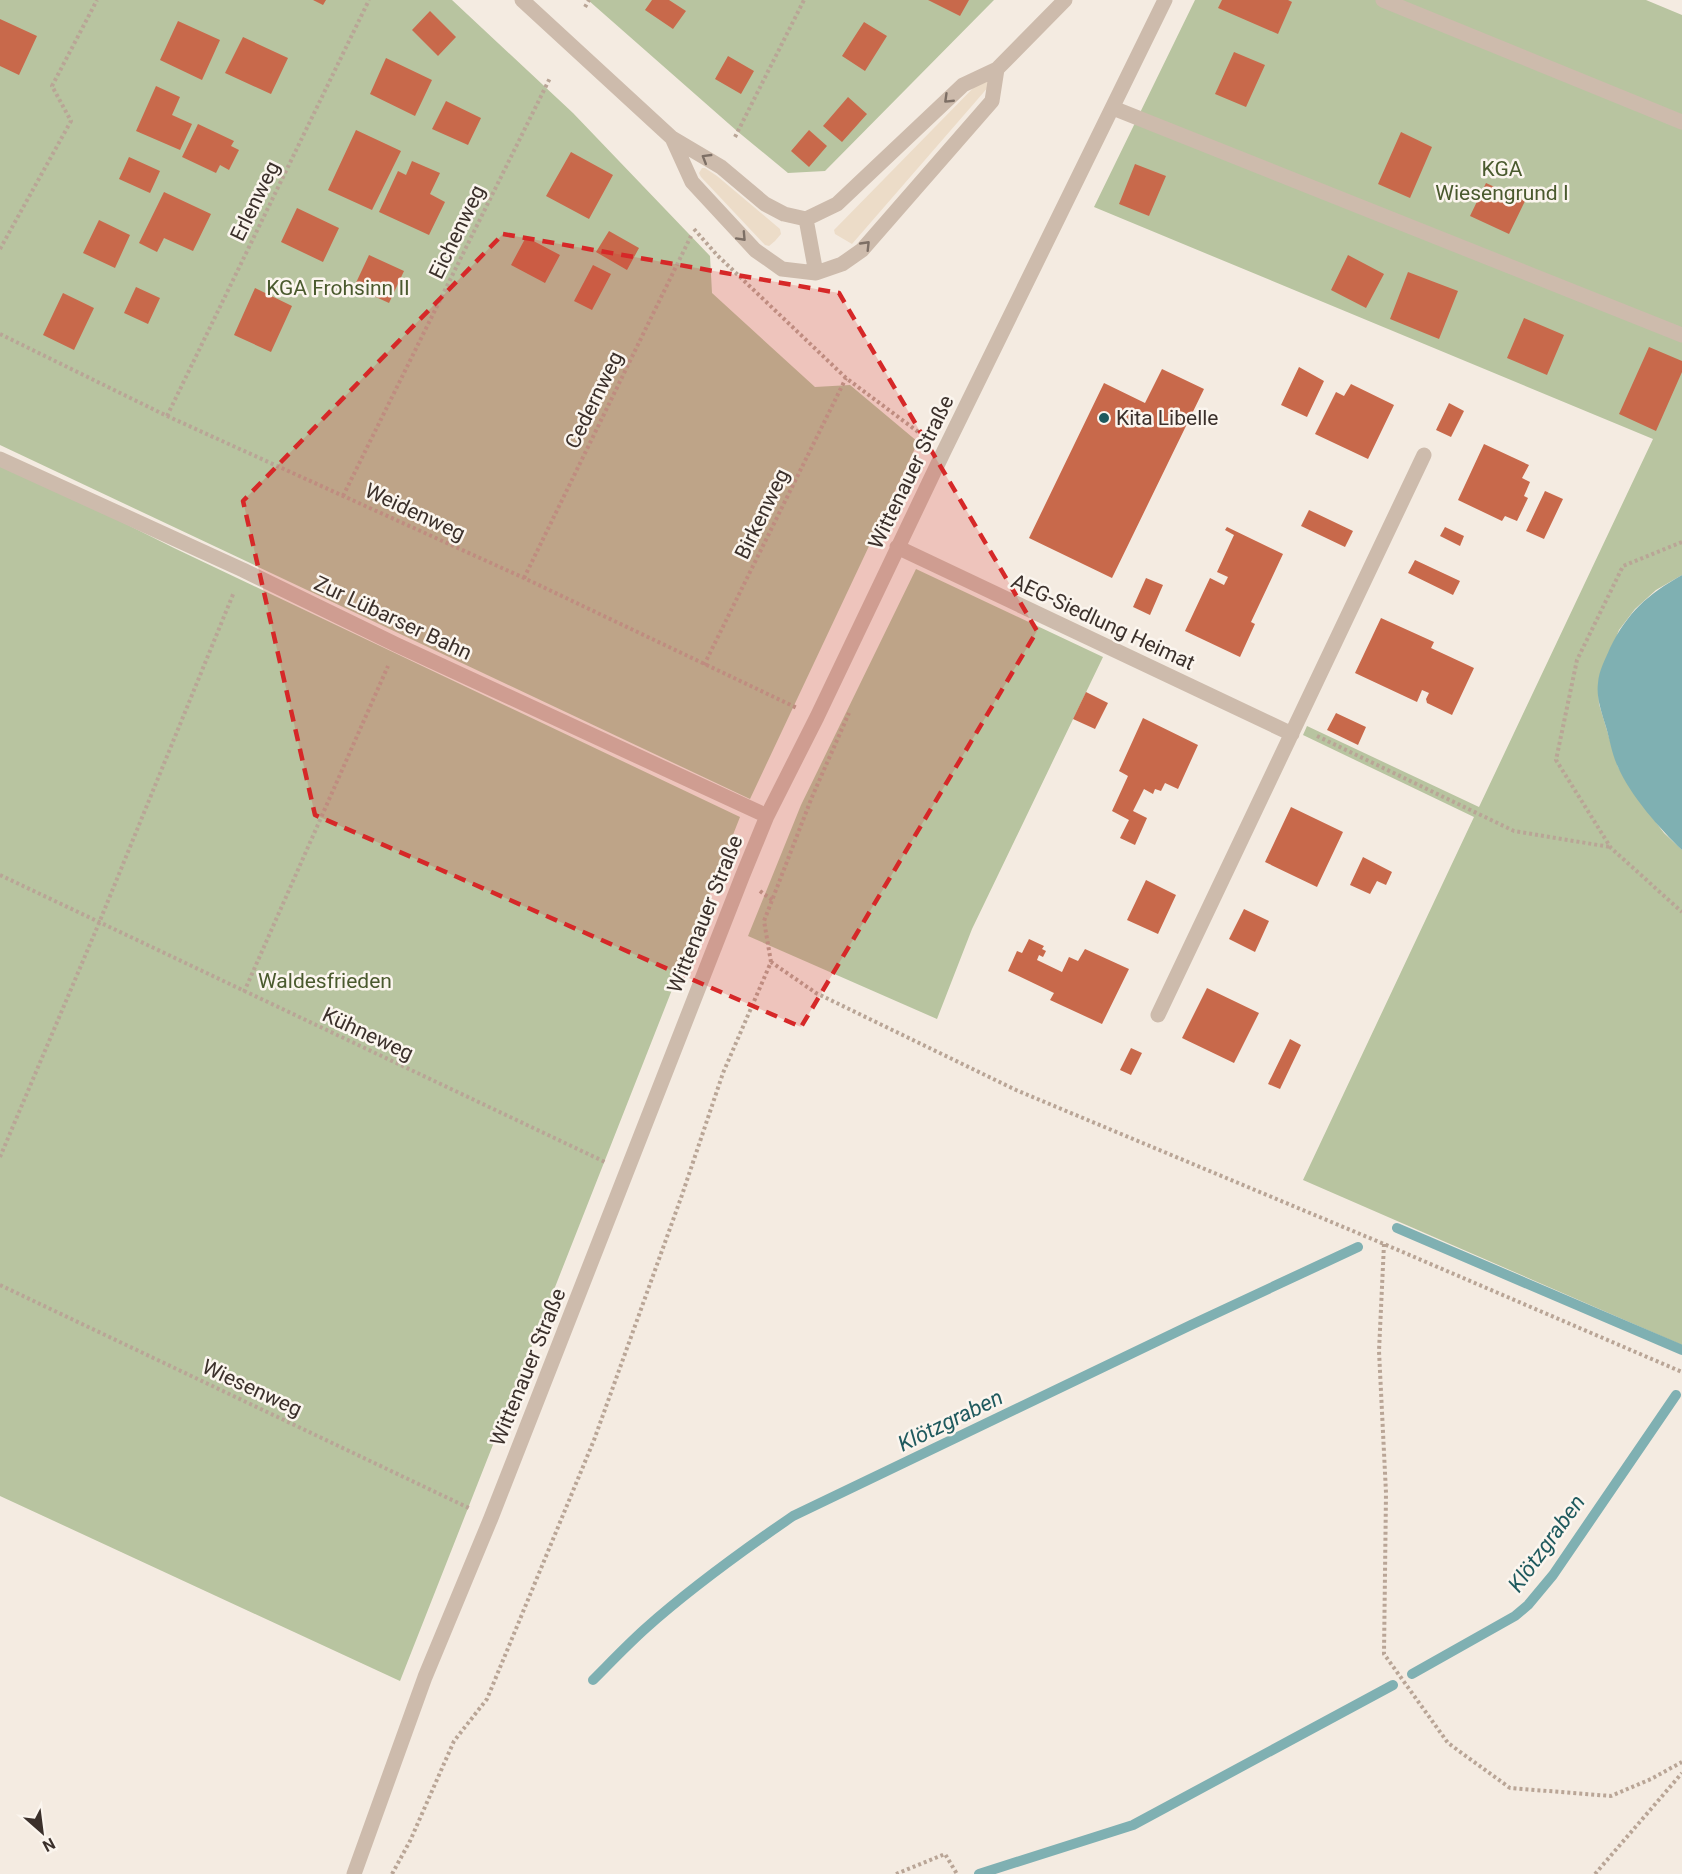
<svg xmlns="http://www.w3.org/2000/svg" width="1682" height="1874" viewBox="0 0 1682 1874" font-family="Roboto,sans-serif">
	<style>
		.green { fill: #b8c4a0 }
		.plaza { fill: #ecdcc8 }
		.water { fill: #7fb0b2 }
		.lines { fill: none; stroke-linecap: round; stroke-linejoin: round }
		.stream { stroke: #7fb0b2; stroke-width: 10 }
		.building { fill: #c8694b }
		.path { stroke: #b9a596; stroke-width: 4; stroke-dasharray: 3 3; stroke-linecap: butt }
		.service { stroke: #cdbbac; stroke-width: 15 }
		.minor { stroke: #cdbbac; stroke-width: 15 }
		.tertiary { stroke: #cdbbac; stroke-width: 15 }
		.oneway { stroke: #7d6f65 }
		.marked { fill: #d62828; fill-opacity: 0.2; stroke: #d62828; stroke-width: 4.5; stroke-dasharray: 12 8; stroke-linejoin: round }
		.poi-dot { fill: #1f5a5e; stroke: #fbf5ee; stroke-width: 2 }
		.labels { text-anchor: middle; stroke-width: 5; stroke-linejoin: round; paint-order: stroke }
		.park-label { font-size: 21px; fill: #4a5a2e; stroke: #fbf5ee }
		.street-label { font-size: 21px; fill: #3b302b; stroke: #fbf5ee }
		.poi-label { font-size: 21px; fill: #3b302b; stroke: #fbf5ee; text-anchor: start }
		.water-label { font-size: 22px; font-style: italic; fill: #1f5a5e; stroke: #fbf5ee }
	</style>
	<rect width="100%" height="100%" fill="#f4ebe1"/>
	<path class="green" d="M0,0H452L573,113L710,256L712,293L815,387L850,385L918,442L750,799L0,445Z
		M588,0H994L825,171L788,173L737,131Z
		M1195,0H1646L1682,15V575L1656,590L1635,609L1619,630L1598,684L1599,704L1618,767L1639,800L1664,833L1682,850V1345L1303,1180L1474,817L1303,735L1307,726L1479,807L1653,439L1094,207Z
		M0,461L174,548L740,817L400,1681L0,1496Z
		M916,569L1103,657L972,929L937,1019L748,936L801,805Z"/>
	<path class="plaza" d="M983,78L989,82L990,85L852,244L835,234L834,230Z
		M702,168H705L717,176L780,229L781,234L775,241L769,246L765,245L701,177L699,173Z"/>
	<path class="water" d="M1682,575V850C1660,829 1630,795 1618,767C1612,755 1610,740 1606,727C1602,713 1596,698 1598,683C1599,670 1605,660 1610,648C1628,612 1647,595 1682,575Z"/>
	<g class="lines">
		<path class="stream" d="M1397,1228L1682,1350
			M1412,1674L1515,1616L1528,1605L1553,1575L1676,1395
			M593,1680C610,1663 627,1645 646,1628C692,1587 742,1551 793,1516L1191,1325L1358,1247
			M979,1874L1133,1825L1393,1685"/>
	</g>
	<path class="building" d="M313,0H326L323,5Z
		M652,0H669L686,11L673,29L645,10Z
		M928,0H969L960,16Z
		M1222,0H1288L1292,2L1278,34L1218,8Z
		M430,11L456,37L438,56L412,30Z
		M0,19L37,36L19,75L0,66Z
		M178,21L220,40L202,80L160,60Z
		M864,22L887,36L865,71L842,56Z
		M243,37L288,58L271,94L225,73Z
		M1234,52L1265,65L1246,107L1215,94Z
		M728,56L754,71L741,94L715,79Z
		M386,58L432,80L415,116L370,94Z
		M156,86L180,97L172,115L192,124L180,150L136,131Z
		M848,97L867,114L842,142L823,126Z
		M446,101L481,118L468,145L432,129Z
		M198,124L234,141L231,146L239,150L229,170L220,165L216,173L182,157Z
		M356,130L401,151L372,210L328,190Z
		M809,130L827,146L809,167L791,151Z
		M1401,132L1432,147L1410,198L1378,184Z
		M571,152L613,175L589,219L546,196Z
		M129,157L160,171L150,193L119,179Z
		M412,161L440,173L430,194L445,202L429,235L379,212L398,171L406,175Z
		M1135,164L1166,176L1149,216L1119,204Z
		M1486,183L1525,201L1509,234L1470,216Z
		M164,192L211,214L193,251L164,238L157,252L139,243Z
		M297,208L339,228L323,262L281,242Z
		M99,220L130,235L115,268L83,253Z
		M609,231L639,248L627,270L596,252Z
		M526,237L560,255L545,283L511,265Z
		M369,255L404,271L389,303L354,287Z
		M1348,255L1384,274L1366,308L1331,290Z
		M593,265L611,274L592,310L574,301Z
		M1408,272L1458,291L1439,339L1390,319Z
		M136,287L160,298L148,324L124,313Z
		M255,288L292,306L271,352L234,335Z
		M63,293L94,308L74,350L43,335Z
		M1524,318L1564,335L1547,375L1507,358Z
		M1649,347L1682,361V372L1656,431L1619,414Z
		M1299,367L1324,381L1307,417L1281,405Z
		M1162,369L1204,389L1112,578L1029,538L1104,383L1145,403Z
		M1351,384L1394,405L1368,459L1315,434L1336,392L1344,396Z
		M1449,403L1464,411L1451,437L1436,430Z
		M1484,444L1529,465L1522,478L1530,482L1524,496L1528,498L1517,521L1505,516L1502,521L1458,500Z
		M1545,491L1563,499L1544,539L1526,531Z
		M1309,510L1353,531L1345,547L1301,526Z
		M1227,527L1283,554L1251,622L1255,624L1240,657L1185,631L1210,578L1224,585L1228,577L1217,572L1234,535L1225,530Z
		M1445,527L1464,536L1460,546L1440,536Z
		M1415,560L1460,581L1453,595L1408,573Z
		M1146,578L1163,585L1150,615L1133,607Z
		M1381,618L1434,642L1431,648L1474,668L1452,715L1427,703L1426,699L1429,693L1422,690L1417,702L1355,673Z
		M1086,692L1108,703L1095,729L1073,719Z
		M1336,713L1366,727L1358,745L1327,730Z
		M1143,718L1198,745L1178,789L1165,783L1161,791L1155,789L1153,794L1144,789L1133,811L1147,818L1135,845L1120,838L1129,820L1112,811L1128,776L1119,771Z
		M1291,807L1343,832L1317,887L1265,862Z
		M1363,857L1392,872L1386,885L1377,881L1370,894L1350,885Z
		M1146,880L1176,895L1158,934L1127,920Z
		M1244,909L1269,921L1255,952L1229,939Z
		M1029,939L1044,946L1042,949L1046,951L1043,957L1039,955L1037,960L1062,972L1069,957L1078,961L1085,949L1129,969L1102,1024L1050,1000L1054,993L1008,971L1017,951L1022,953Z
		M1207,988L1259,1013L1234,1063L1182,1038Z
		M1290,1039L1301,1045L1280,1089L1268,1084Z
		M1131,1048L1142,1053L1131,1075L1120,1070Z"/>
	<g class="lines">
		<path class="path" d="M585,7L589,0
			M735,137L804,0
			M694,229L717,255L846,378L925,437
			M0,249L71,121L52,86L97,0
			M0,334L167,416L524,578L797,708
			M167,416L369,0
			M343,496L550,78
			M1682,542L1623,566L1577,660L1556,760L1611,848L1682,912
			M524,578L691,236
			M704,665L846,378
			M1317,736L1514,831L1610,847
			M0,875L605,1162
			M760,891L772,900
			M771,962L764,921L812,797L849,713
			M244,992L388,666
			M0,1157L99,923L234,592
			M1384,1244L1379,1351L1386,1493L1384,1654L1448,1743L1510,1788L1611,1796L1651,1779L1682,1762
			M0,1285L471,1509
			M392,1874L410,1841L454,1741L487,1699L594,1440L682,1195L723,1073L771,962L816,993L1016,1090L1384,1244L1682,1372
			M896,1874L945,1854L957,1874
			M1595,1874L1682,1773"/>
		<path class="service" d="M1383,0L1682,122
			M1113,108L1682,335"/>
		<path class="minor" d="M0,459L243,570L397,645L767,816
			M897,547L1292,734
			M1158,1015L1424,455
			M354,1874L425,1677L491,1518L742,877L767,816L817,717L944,451L1165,0"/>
		<path class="tertiary" d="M522,0L672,138L721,167L765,204L784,214L806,219
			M672,138L692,182L755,250L782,269L816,273L842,264L862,250L992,101L997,69
			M806,219L837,204L963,85L997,69L1065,0
			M806,219L816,273"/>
	</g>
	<defs><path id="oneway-chevron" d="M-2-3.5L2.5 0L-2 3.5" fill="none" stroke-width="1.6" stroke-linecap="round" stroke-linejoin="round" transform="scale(1.5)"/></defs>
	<g class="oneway">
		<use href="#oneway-chevron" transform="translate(948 99) rotate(136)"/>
		<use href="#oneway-chevron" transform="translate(706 158) rotate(-149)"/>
		<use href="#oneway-chevron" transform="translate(742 237) rotate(47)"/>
		<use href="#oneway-chevron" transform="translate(866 245) rotate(-46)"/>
	</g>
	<path class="marked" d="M503,234L839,293L1037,631L801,1027L315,815L243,501Z"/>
	<circle class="poi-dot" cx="1104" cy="418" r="6"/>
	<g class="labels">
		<g class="park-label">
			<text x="1502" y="176">KGA<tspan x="1502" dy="24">Wiesengrund I</tspan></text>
			<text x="338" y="295">KGA Frohsinn II</text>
			<text x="325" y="988">Waldesfrieden</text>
		</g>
		<g class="street-label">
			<text transform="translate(255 201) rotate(-64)" y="7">Erlenweg</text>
			<text transform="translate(457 232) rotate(-64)" y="7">Eichenweg</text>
			<text transform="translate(594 400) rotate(-64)" y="7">Cedernweg</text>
			<text transform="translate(911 472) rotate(-64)" y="7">Wittenauer Straße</text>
			<text transform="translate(415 512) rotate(25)" y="7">Weidenweg</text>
			<text transform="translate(762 514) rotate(-64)" y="7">Birkenweg</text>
			<text transform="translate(393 618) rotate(25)" y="7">Zur Lübarser Bahn</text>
			<text transform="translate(1103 622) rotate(25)" y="7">AEG-Siedlung Heimat</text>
			<text transform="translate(705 914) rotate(-68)" y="7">Wittenauer Straße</text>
			<text transform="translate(368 1034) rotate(25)" y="7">Kühneweg</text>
			<text transform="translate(528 1367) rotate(-68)" y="7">Wittenauer Straße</text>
			<text transform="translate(252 1388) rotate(25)" y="7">Wiesenweg</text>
		</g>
		<g class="poi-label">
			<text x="1116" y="425">Kita Libelle</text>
		</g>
		<g class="water-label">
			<text transform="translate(950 1420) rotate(-26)" y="8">Klötzgraben</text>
			<text transform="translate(1546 1543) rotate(-54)" y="8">Klötzgraben</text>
		</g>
	</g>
	<g transform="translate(42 1832) rotate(152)" stroke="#fbf5ee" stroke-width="4.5" paint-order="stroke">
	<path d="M0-4.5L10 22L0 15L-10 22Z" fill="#3b302b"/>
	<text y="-9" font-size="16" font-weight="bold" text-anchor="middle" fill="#3b302b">N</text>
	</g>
</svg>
